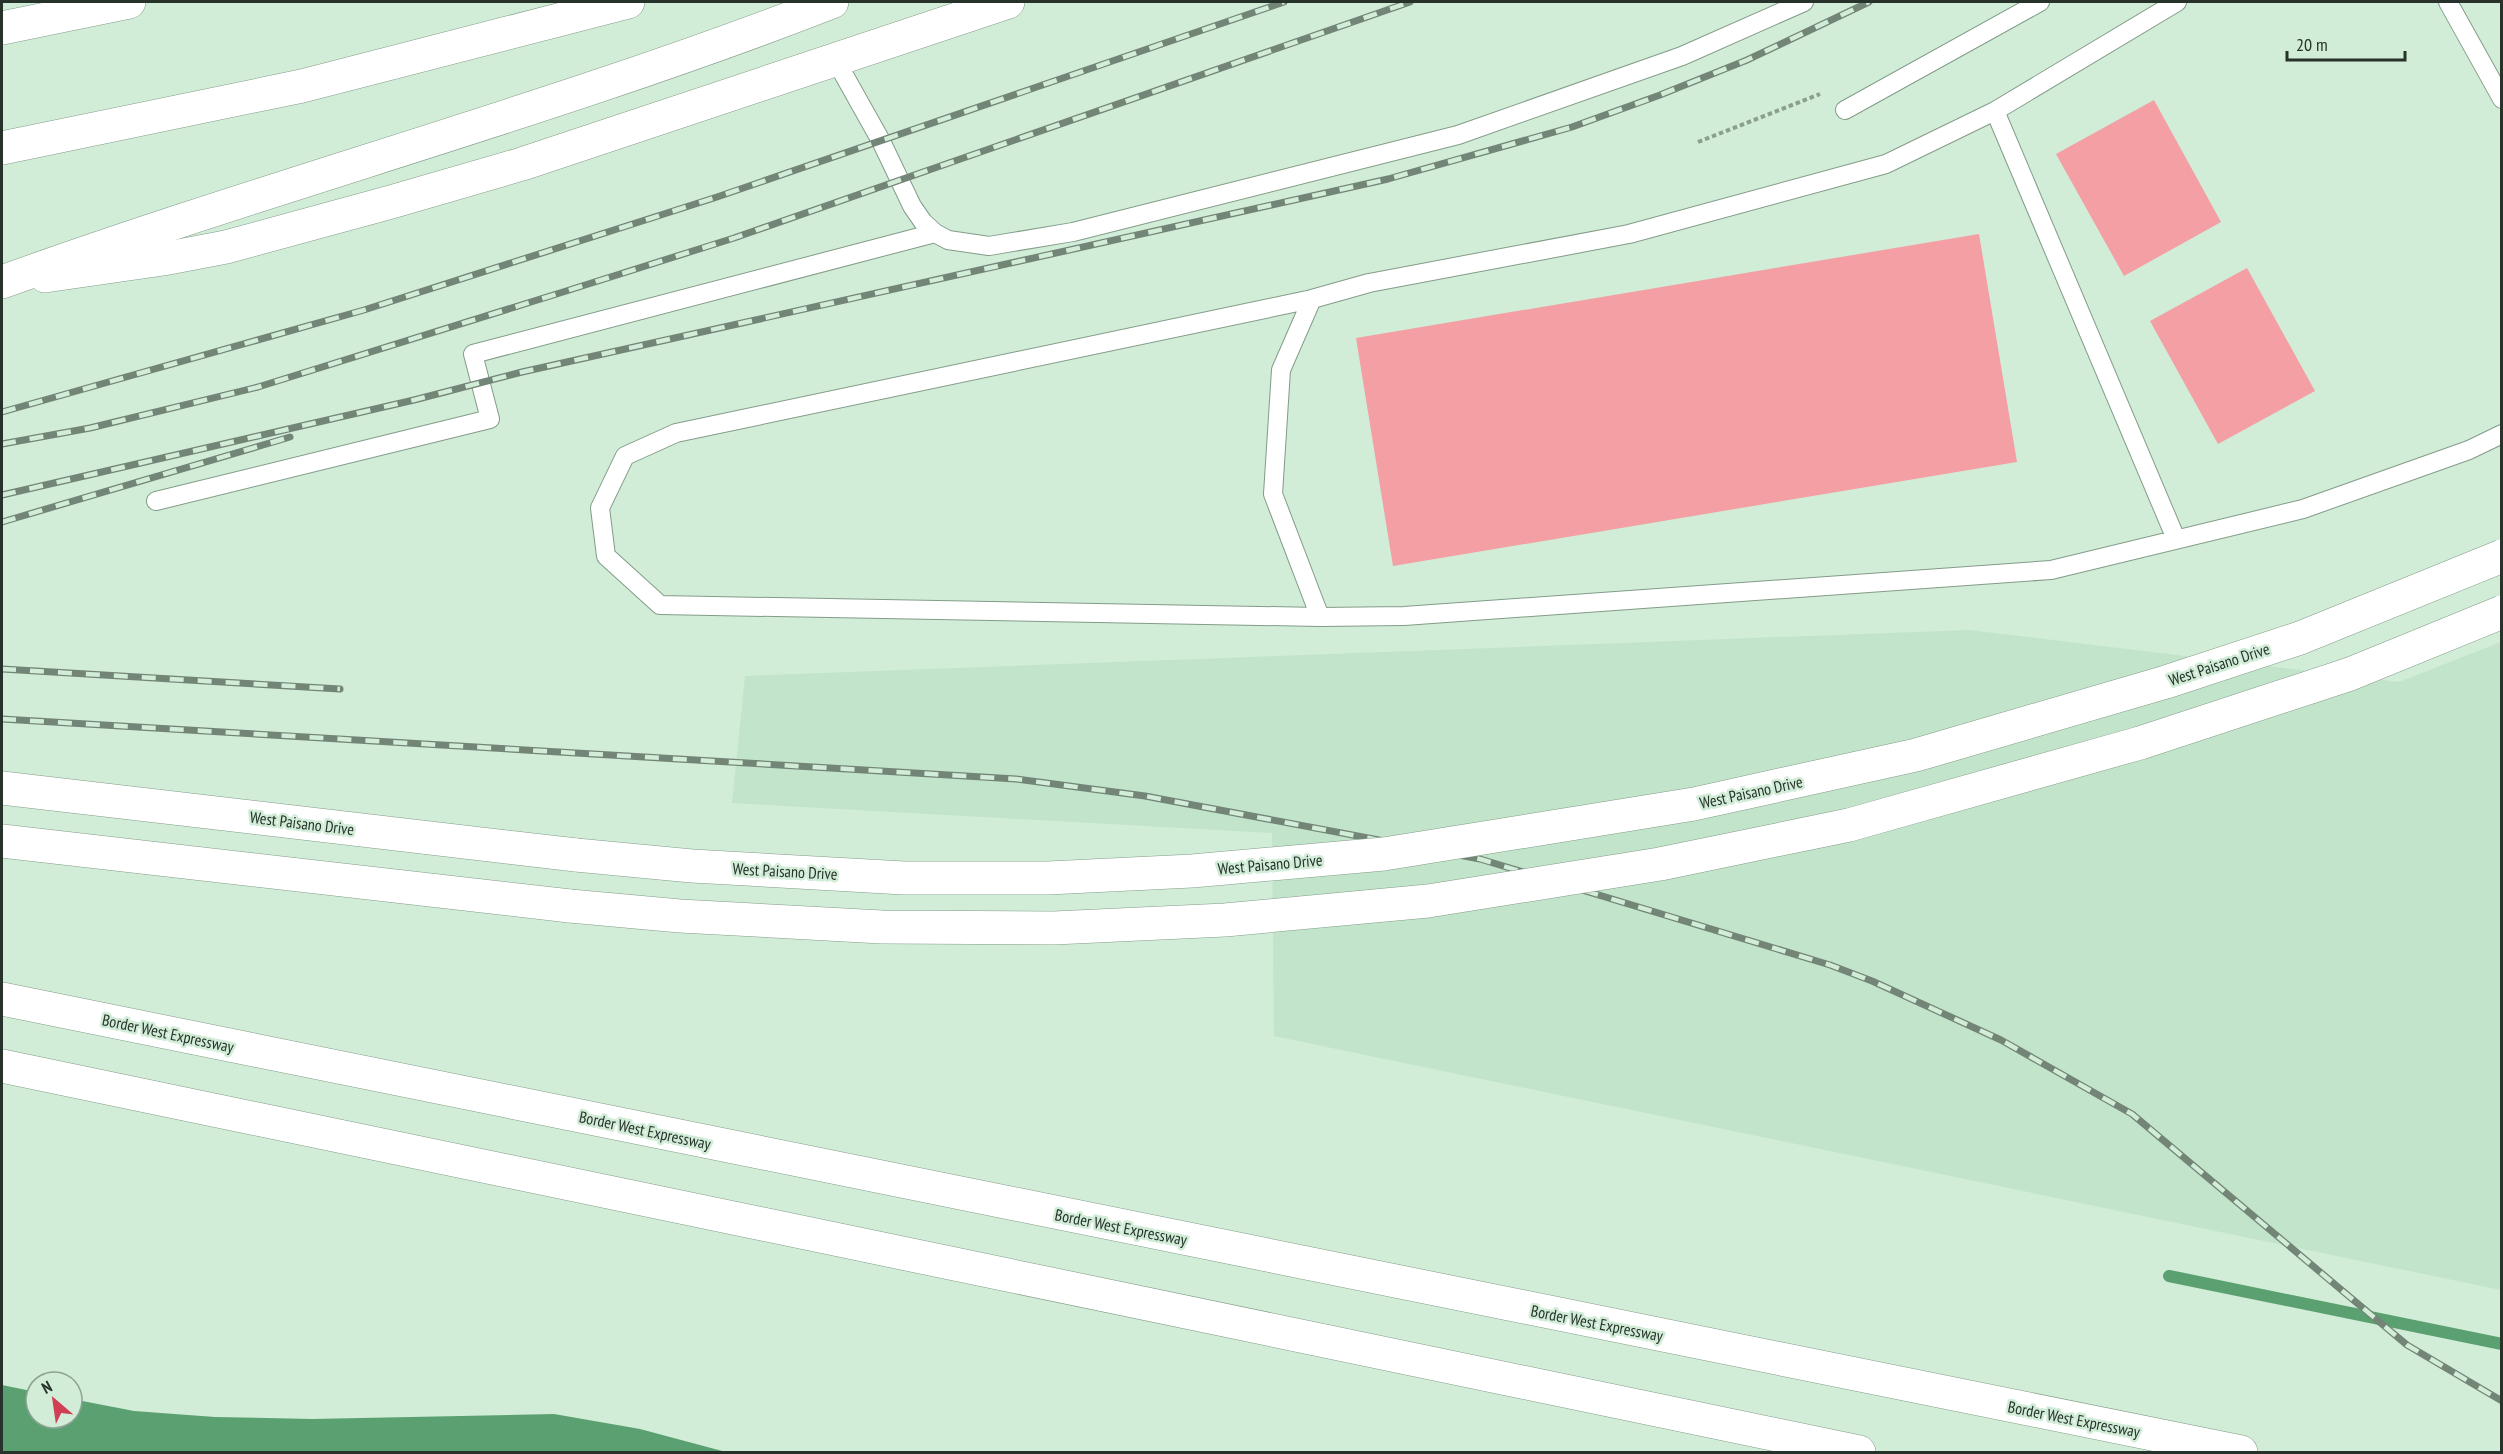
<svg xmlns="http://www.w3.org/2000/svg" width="2503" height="1454" viewBox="0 0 2503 1454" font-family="'PT Sans Narrow',sans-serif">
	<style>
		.built { fill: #c2e4ca }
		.water { fill: #5ba070 }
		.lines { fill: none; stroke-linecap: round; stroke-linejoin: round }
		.stream { stroke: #5ba070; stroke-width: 12 }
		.building { fill: #f39fa3 }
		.lane-casing { stroke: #839c89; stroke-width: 20 }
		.secondary-casing { stroke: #839c89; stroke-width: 34 }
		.primary-casing { stroke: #839c89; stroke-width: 34 }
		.highway-casing { stroke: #839c89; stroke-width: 34 }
		.path { stroke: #8b9f90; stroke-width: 4; stroke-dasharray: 4.5 3; stroke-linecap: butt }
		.lane { stroke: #fff; stroke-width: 18 }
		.secondary { stroke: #fff; stroke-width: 33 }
		.primary { stroke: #fff; stroke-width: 33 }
		.highway { stroke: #fff; stroke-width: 33 }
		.rail-casing { stroke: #738577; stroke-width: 7 }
		.rail { stroke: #d1ecd7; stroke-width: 4.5; stroke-dasharray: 14; stroke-linecap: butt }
		.primary-bridge-casing { stroke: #839c89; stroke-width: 34; stroke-linecap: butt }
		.primary-bridge { stroke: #fff; stroke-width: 33 }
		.labels { text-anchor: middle; stroke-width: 5; stroke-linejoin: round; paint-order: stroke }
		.street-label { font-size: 16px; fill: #27322a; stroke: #d1ecd7 }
	</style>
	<rect width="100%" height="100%" fill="#d1ecd7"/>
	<path class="built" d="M1969,630L2399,682L2501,642V1290L1274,1036L1272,833L732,803L745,676Z"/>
	<path class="water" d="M2,1385L36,1392V1418H72V1399L134,1411L215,1417L312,1419L554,1414L640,1429L726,1452H2Z"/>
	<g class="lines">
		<path class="stream" d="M2169,1276L2502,1344"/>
	</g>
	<path class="building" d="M2154,100L2221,222L2124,276L2056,154Z
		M1979,234L2017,462L1393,566L1356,338Z
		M2247,268L2315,391L2218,444L2150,321Z"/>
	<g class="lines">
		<g class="lane-casing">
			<path id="lane" d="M2448,2L2502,99
				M835,59L881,141L912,206L923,222L935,233L948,240L989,246L1073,232L1458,135L1682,56L1804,2
				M1845,110L2040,2
				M1995,111L2177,2
				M1312,299L676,433L625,456L600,508L606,556L660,605L1320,617
				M156,501L490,419L473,354L935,233
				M2176,539L1995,111L1886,164L1629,234L1369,283L1312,299L1281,370L1273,494L1320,617L1404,616L2051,570L2303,509L2469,450L2502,434"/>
		</g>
		<g class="secondary-casing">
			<path id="secondary" d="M45,276L163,259L226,247L391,202L522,164L1008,2"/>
		</g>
		<g class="primary-casing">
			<path id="primary" d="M2,788L576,855
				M2,841L570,906"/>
		</g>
		<g class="highway-casing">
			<path id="highway" d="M2,28L129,2
				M2,148L302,86L628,2
				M2,282C277,183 560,108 832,2
				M2,999L2241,1452
				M2,1066L1859,1452"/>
		</g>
		<path class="path" d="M1698,142L1820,94"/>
		<use href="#lane" class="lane"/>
		<use href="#secondary" class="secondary"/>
		<use href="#primary" class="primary"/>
		<use href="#highway" class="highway"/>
		<g class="rail-casing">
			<path id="rail" d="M2,412L364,310L717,197L1284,2
				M2,444L90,428L258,387L563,292L734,238L1410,2
				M2,495L414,400L522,372L1388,179L1572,127L1660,95L1747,60L1869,2
				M2,522L290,437
				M2,669L340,689
				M2,719L1016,779L1145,796L1480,859L1830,965L1872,981L2001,1040L2132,1114L2407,1345L2502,1401"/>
		</g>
		<use href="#rail" class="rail"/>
		<g class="primary-bridge-casing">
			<path id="primary-bridge" d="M576,855L692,866L904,878H1048L1192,871L1384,854L1694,804L1916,755L2166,682L2300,638L2502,556
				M570,906L680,916L882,927L1054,928L1225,920L1428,901L1660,864L1849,825L2140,743L2350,674L2502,612"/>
		</g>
		<use href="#primary-bridge" class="primary-bridge"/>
	</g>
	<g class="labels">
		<g class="street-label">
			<text transform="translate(2219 664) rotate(-18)" y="6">West Paisano Drive</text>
			<text transform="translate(1751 792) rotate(-12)" y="6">West Paisano Drive</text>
			<text transform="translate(302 823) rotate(7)" y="6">West Paisano Drive</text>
			<text transform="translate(1270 864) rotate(-5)" y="6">West Paisano Drive</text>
			<text transform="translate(785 871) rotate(3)" y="6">West Paisano Drive</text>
			<text transform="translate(168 1033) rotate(12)" y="6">Border West Expressway</text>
			<text transform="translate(645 1130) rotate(12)" y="6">Border West Expressway</text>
			<text transform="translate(1121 1227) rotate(11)" y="6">Border West Expressway</text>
			<text transform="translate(1597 1323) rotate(11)" y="6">Border West Expressway</text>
			<text transform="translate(2074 1419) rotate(11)" y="6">Border West Expressway</text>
		</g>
	</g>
	<rect width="2503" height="1454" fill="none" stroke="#27322a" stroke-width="6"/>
	<g transform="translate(54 1400) rotate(331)"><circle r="28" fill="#d1ecd7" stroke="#8da292" stroke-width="1.5"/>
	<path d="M0-4.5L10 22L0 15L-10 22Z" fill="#d03f54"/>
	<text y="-9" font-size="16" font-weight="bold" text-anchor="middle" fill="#27322a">N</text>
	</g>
	<path d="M2287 51v9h118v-9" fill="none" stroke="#27322a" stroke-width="3"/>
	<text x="2296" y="51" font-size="18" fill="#27322a" stroke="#d1ecd7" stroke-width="4.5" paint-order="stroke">20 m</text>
</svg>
